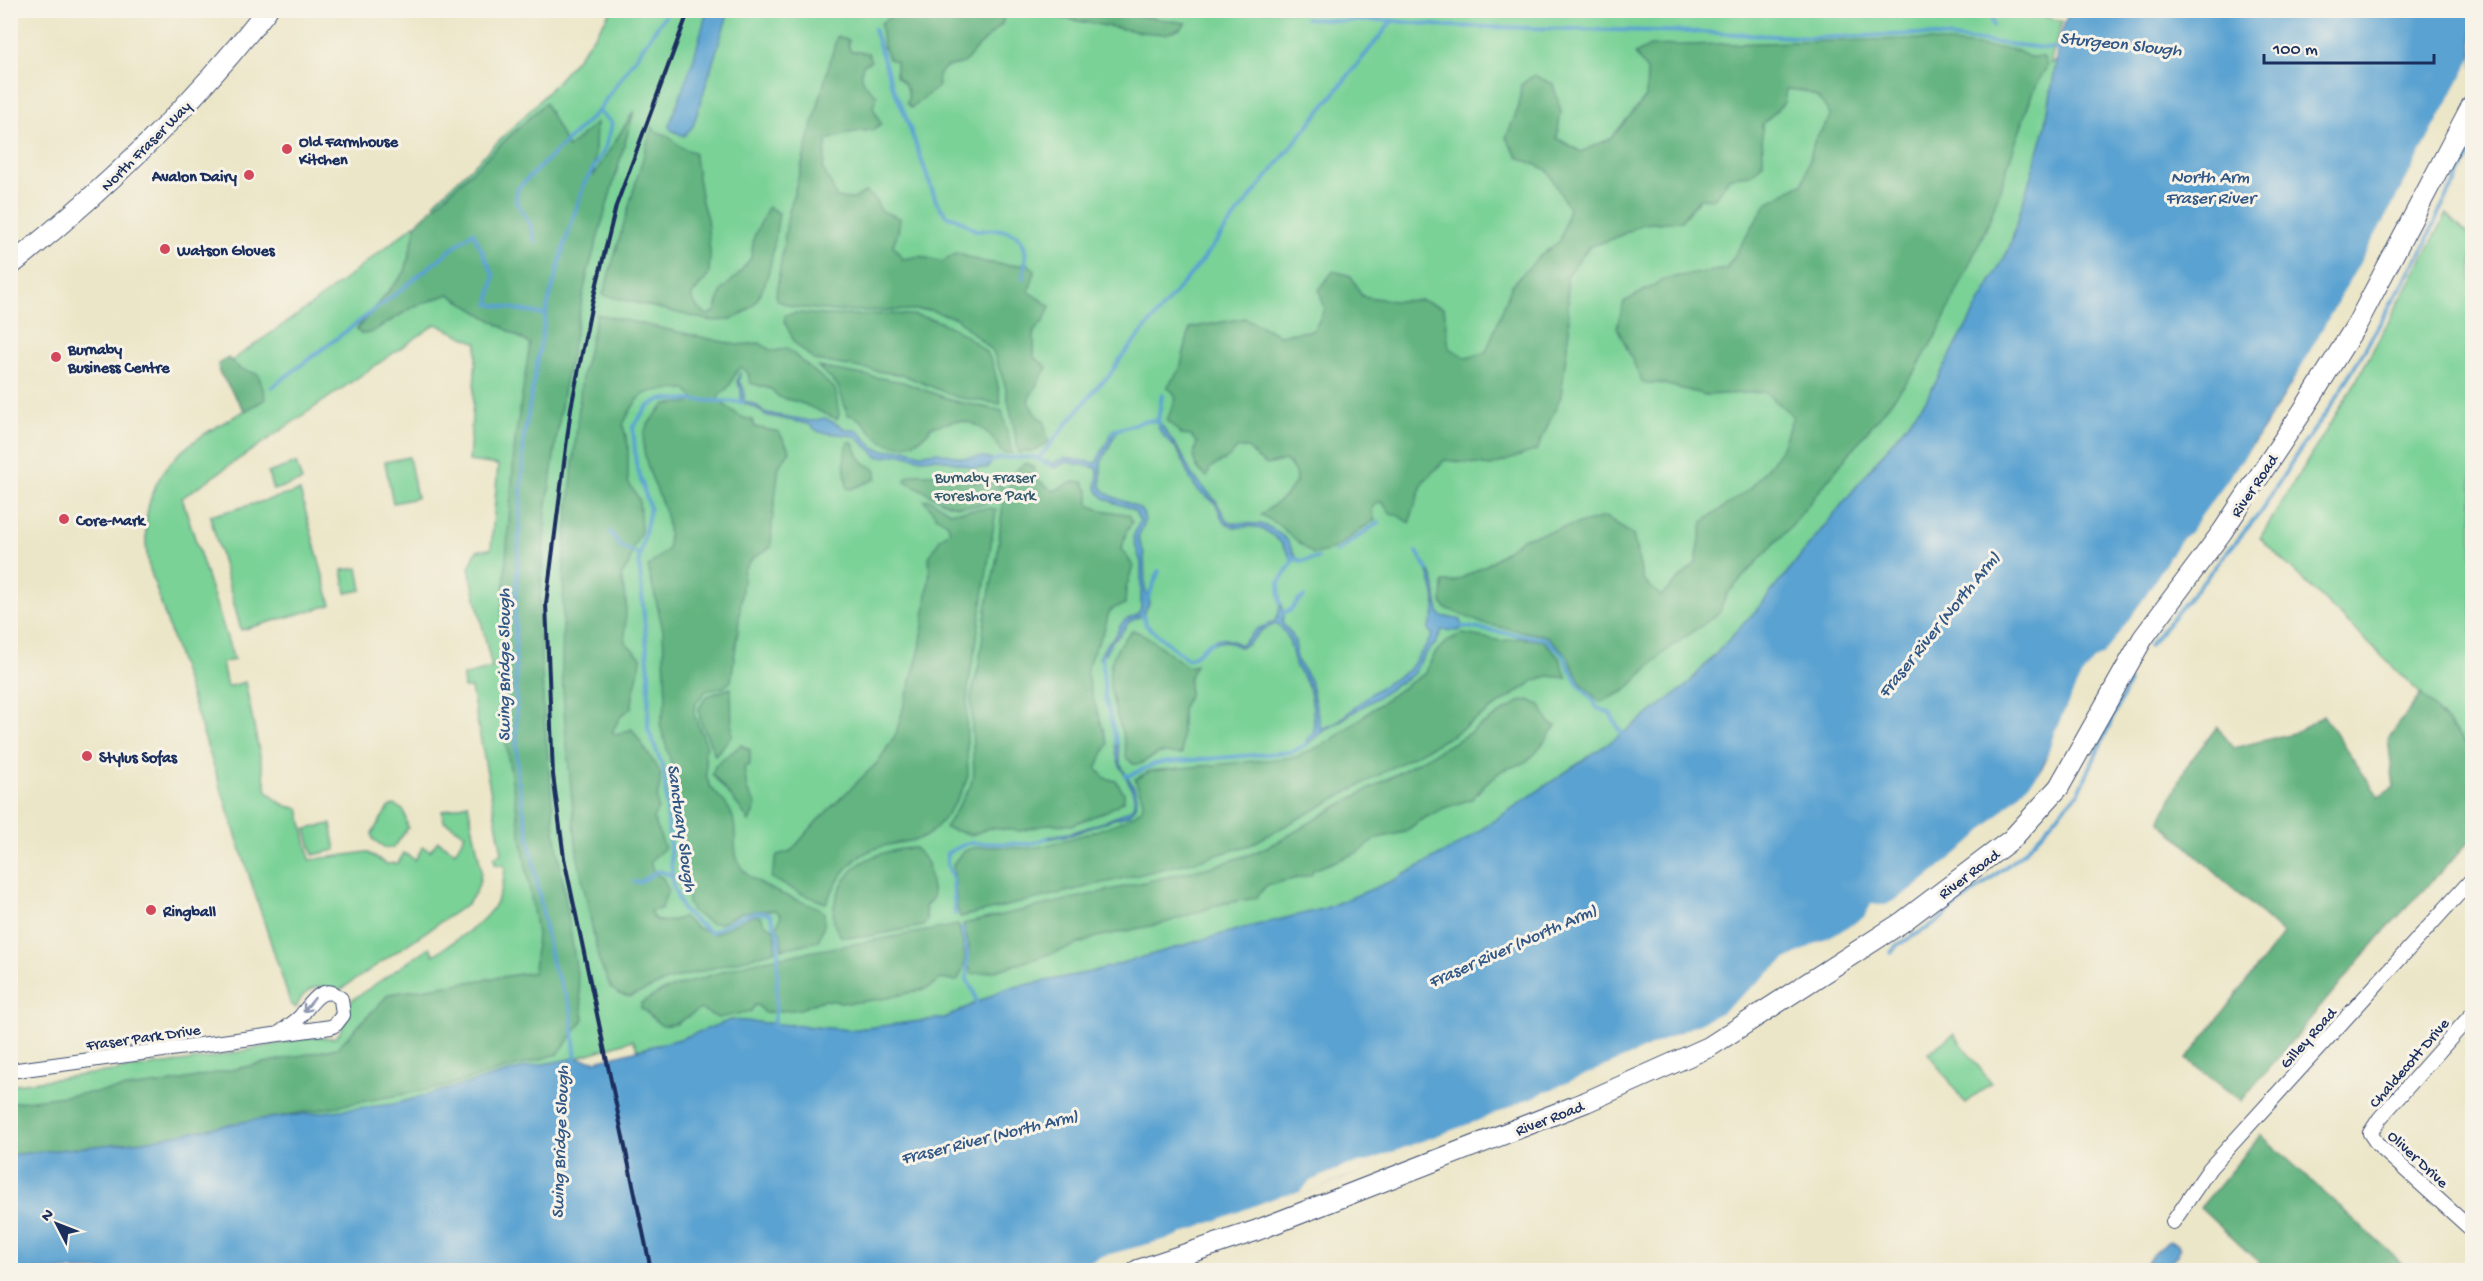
<svg xmlns="http://www.w3.org/2000/svg" width="2483" height="1281" viewBox="0 0 2483 1281" font-family="'Gochi Hand',sans-serif">
	<style>
		.green { fill: #7ad297; stroke: #4a807a; stroke-width: 1.5 }
		.forest { fill: #63b480; stroke: #3f726f; stroke-width: 1.5 }
		.water { fill: #5aa2d1; stroke: #3a6898; stroke-width: 1.5 }
		.pier { fill: #ece6c8 }
		.lines { fill: none; stroke-linecap: round; stroke-linejoin: round }
		.stream { stroke: #5aa2d1; stroke-width: 4 }
		.street-casing { stroke: #3a4a6e; stroke-width: 16 }
		.secondary-casing { stroke: #3a4a6e; stroke-width: 22 }
		.street { stroke: #fff; stroke-width: 14 }
		.secondary { stroke: #fff; stroke-width: 20 }
		.rail { stroke: #1b2f5e; stroke-width: 4 }
		.oneway { stroke: #8d97ae }
		.poi-dot { fill: #d1495b; stroke: #f7f3e8; stroke-width: 2 }
		.labels { text-anchor: middle; stroke-width: 6; stroke-linejoin: round; paint-order: stroke }
		.poi-label { font-size: 16px; font-weight: bold; fill: #1b2f5e; stroke: #f7f3e8; text-anchor: start }
		.street-label { font-size: 16px; fill: #1b2f5e; stroke: #f7f3e8 }
		.park-label { font-size: 16px; fill: #33586c; stroke: #f7f3e8 }
		.water-label { font-size: 18px; font-style: italic; fill: #315786; stroke: #f7f3e8 }
	</style>
	<rect width="100%" height="100%" fill="#f7f3e8"/>
	<filter id="ink" filterUnits="userSpaceOnUse"><feTurbulence type="fractalNoise" baseFrequency=".0167" numOctaves="2"/><feDisplacementMap in="SourceGraphic" scale="12" xChannelSelector="R" yChannelSelector="G"/><feConvolveMatrix kernelMatrix="1 2 1 2 8 2 1 2 1" color-interpolation-filters="sRGB"/></filter>
	<filter id="wash" filterUnits="userSpaceOnUse"><feTurbulence type="fractalNoise" baseFrequency=".008" numOctaves="4" result="noise"/><feDisplacementMap in="SourceGraphic" scale="24" xChannelSelector="R" yChannelSelector="G"/><feGaussianBlur stdDeviation="1.35" result="paint"/><feColorMatrix in="noise" values="0 0 0 0 0 0 0 0 0 0 0 0 0 0 0 0 0 1.4 0 .05"/><feComposite in="paint" operator="in"/></filter>
	<g filter="url(#wash)">
		<rect width="100%" height="100%" fill="#ece6c8"/>
		<path class="green" d="M2018,10L2062,21L2050,64L2056,61L2045,129L2009,249L1926,400L1761,605L1685,687L1619,736L1455,847L1393,881L1323,909L1091,972L1005,989L945,1018L850,1030L731,1020L680,1039L638,1050L633,1040L576,1058L527,1067L486,1078L471,1098L11,1183L10,1085L209,1058L310,1037L335,1038C349,1024 344,1014 352,1000L430,947L434,955C472,928 503,916 505,866L495,864L494,857L502,853L471,688H464L463,676L492,668L469,568L477,550L491,549L498,465L469,461L477,343L436,324L182,498L234,660L222,663L227,687L245,682L267,791C276,801 285,808 299,808L310,860L367,852L386,864L398,863L404,853L415,860L423,847L430,851L438,841L455,852L465,834L444,821L442,811L468,804L481,868C481,883 477,893 467,904L340,990C320,983 304,987 296,1008L291,1005L148,563C133,464 192,440 266,399L258,375L240,369L231,361L314,303L417,223L405,272L357,328L370,333L415,306L449,294L527,341L457,258L434,203C496,143 565,84 611,11Z
			M2447,214L2472,239V750L2421,694L2260,538L2351,390Z
			M409,457L417,498L393,503L385,462Z
			M296,463L302,481L273,490L268,473Z
			M300,491L331,605L241,630L210,516Z
			M358,568L362,590L346,593L342,570Z
			M395,805L404,811L408,828L393,848H385L373,839L372,833L389,807Z
			M331,824L336,850L313,855L306,829Z
			M1954,1034L1991,1083L1965,1103L1928,1053Z"/>
		<path class="forest" d="M898,11L1004,10L1005,11L1002,24L975,50L964,63L946,67L938,75L939,86L911,108L907,103C911,90 906,85 896,76V61L889,59L883,46L881,23Z
			M1032,11H1109L1186,23L1180,29L1165,34L1140,32L1044,15Z
			M837,36L849,40L848,43L850,51L868,53L871,61L863,65C859,80 865,86 877,95L873,107L881,124L872,130L853,132L827,140L823,169L832,186L836,198L854,199L865,192L875,199L881,211L900,218L898,232L893,245L903,259L920,256L942,262L957,253C980,263 1004,267 1028,264L1035,270L1029,292L1050,306L1044,321L1034,331V357L1047,367L1028,400L1035,414L1044,421L1048,442L1036,450L1019,453L1005,385L993,351L956,318L929,310L836,311L793,307L778,301L776,295L788,215Z
			M1912,39L2016,50L2029,57H2043L2047,66L2032,94L1989,222L1938,332L1914,373L1791,526L1727,594L1719,613L1663,653L1625,691L1600,702L1581,683L1566,654L1547,636L1484,624L1445,608L1442,602L1443,582H1454L1488,564L1524,538L1605,517L1633,535L1643,580L1661,596L1696,563L1703,522L1751,488L1781,450L1793,416L1765,392L1706,395L1659,383H1643L1617,327L1624,302L1667,278L1726,269L1767,203L1803,183L1815,139L1831,117C1819,94 1812,91 1786,89L1784,103L1762,125L1763,163L1751,175L1730,177L1714,199L1700,198L1681,221L1643,224L1615,238L1589,247L1567,276L1569,330L1561,396L1537,450L1491,466L1445,460L1423,482L1409,523L1397,515L1390,513L1383,503L1379,502L1374,504L1372,511L1375,520C1350,534 1342,551 1313,554L1276,523L1261,515L1285,496L1296,482L1295,472L1286,460L1267,465L1257,458L1248,448H1238L1227,459L1210,468L1207,477C1194,468 1191,458 1197,443L1191,436L1182,435L1167,420L1176,399L1173,392L1167,387L1180,369L1190,328L1245,318L1279,335L1314,330L1325,309L1319,290L1333,271L1351,276L1362,296L1394,301L1421,300L1444,308L1449,348L1467,358L1486,352L1512,285L1541,255L1560,241L1569,208L1547,170L1518,157L1506,138L1519,106L1521,85L1534,75L1553,84L1561,111L1557,138L1581,152L1611,138L1646,97L1647,70L1635,54L1650,46Z
			M545,103L568,148L596,123L594,175L634,111L587,275L563,393L546,512L539,617L544,716L555,831L584,1019L558,1054L443,1087L144,1141L11,1155L10,1103L167,1083L337,1048L389,994L534,972L537,934L506,744L502,613L515,440L530,344L449,294L415,306L370,333L361,334L357,329L405,272L417,223Z
			M652,127C657,134 662,132 669,137C679,145 679,148 694,152L702,202L707,219L710,253L709,275L691,296L697,307L707,315L715,312L722,290L736,277L751,258L754,237L768,207L779,213C771,258 770,329 707,320L603,295Z
			M795,313C806,313 817,315 827,315C879,317 920,303 966,336C974,342 985,349 990,358C997,372 998,388 1001,403L1000,404L956,397L906,376L814,360L795,343L784,321L786,315Z
			M597,314L737,345L760,343C770,351 775,353 786,348L835,389L839,415L837,419L801,403L779,397L771,389L750,383L748,373L741,367C730,376 735,386 719,395L718,400L741,417L752,420L755,427L779,432L790,451L779,466L772,523L771,547L753,558L744,569L738,630L731,681L724,687L706,691L696,703L694,714L707,747C702,754 706,757 706,764C704,794 724,793 732,815C740,835 727,856 748,875C768,891 795,899 819,908L824,913V925L818,941L782,949L781,935L777,927L781,915L775,910L742,912L721,923H710L693,912L688,903L682,849L676,825L681,808L674,773L660,725L666,700L663,630L648,567L668,549C669,536 669,524 665,512C658,489 640,460 644,435C646,423 658,412 666,404L689,403L695,399L685,389C645,391 641,387 623,425L628,445V482L639,499L641,531L633,548L629,564L621,576L626,602L625,642L641,657C640,675 632,689 632,707L621,716L612,732L617,735L632,729L660,772V784L657,799L658,809L653,818L665,848L651,860C651,870 654,874 663,878L668,890L661,909L650,911C654,927 672,921 683,917L697,928L715,934L753,915L761,917L764,923L774,929L776,938L775,951L669,980L630,997L619,994L611,988L599,961L577,854L565,724L562,669L564,555L582,376Z
			M228,358L240,369L258,374L266,399L245,411L219,372L218,364Z
			M818,367L903,382L954,401L1002,411L1012,453H1002C992,435 979,420 956,421C948,422 940,426 932,426C920,445 897,452 878,438C868,430 862,416 848,415L838,386Z
			M848,442H852C855,447 858,456 862,461C869,468 878,465 876,479L851,489L847,488C845,474 842,455 848,442Z
			M1026,463L1033,467L1037,479L1053,491L1073,482H1083L1089,492V505C1102,513 1115,511 1129,515L1132,523L1126,532L1122,549L1133,566L1126,588L1125,604C1103,611 1111,612 1104,630C1099,643 1088,657 1087,673C1087,684 1104,730 1108,744L1096,768L1105,778L1116,781L1124,793V801L1105,812L1071,825L1049,824L1020,831L989,828L972,835L945,828L970,787L974,774L971,697L979,665L987,604L997,558L1003,502L1016,470Z
			M944,472C965,476 970,485 994,482L1003,487L1001,496C987,508 957,509 941,501C929,495 920,487 906,482L905,479C915,469 929,477 944,472Z
			M929,499L950,512L992,508L996,510L975,650C964,693 966,731 968,776C963,793 937,835 919,839C899,844 879,844 862,855C844,867 835,885 826,903L802,894L771,878L777,855L791,851L817,821L878,762L896,734L920,649L930,571L929,557L940,539L950,531L948,524L936,516L924,500Z
			M1133,630L1146,636L1188,667L1196,665L1189,678V695L1182,709V754L1159,753L1140,764H1133L1126,757C1126,742 1121,730 1117,716C1106,680 1104,657 1133,630Z
			M1463,634L1502,641L1519,638L1544,641L1559,658L1567,678L1548,676L1534,681L1454,734L1250,845L1196,861L960,917L957,908L953,865C956,860 960,854 965,851C980,843 1012,849 1029,848C1046,847 1142,821 1143,805C1144,797 1137,787 1135,779L1150,771L1297,757C1309,750 1323,746 1334,738C1365,716 1393,692 1426,673C1432,653 1443,640 1463,634Z
			M731,688L732,736L715,755L700,720L699,708L707,696Z
			M2421,694L2472,750V839L2386,929L2241,1101L2187,1059L2283,934L2160,822L2186,767L2217,727L2234,748L2297,732L2323,715L2379,797L2394,787L2388,739Z
			M1529,700L1540,705L1550,724L1556,726L1534,755L1524,763L1503,770L1485,784L1472,799L1444,808L1419,821L1405,832L1378,838L1359,852L1313,870L1311,875L1267,885L1256,898L1221,904L1165,923L1097,937L1066,949L995,971L972,974L968,965L969,945L963,924L1214,866L1254,853L1281,840L1331,810L1458,740L1519,702Z
			M741,745L750,750V764L744,768L747,790L756,805L749,822L741,809L712,774L715,766Z
			M915,848L928,863L933,897L925,907L927,921L923,926L863,937H842C822,917 841,877 861,863C878,852 896,849 915,848Z
			M958,925C964,948 970,960 957,981L941,979L928,988L887,998L851,1003L823,1000L800,1009L764,1013L758,1005H755L751,1011L718,1018L700,1009L676,1024L662,1026L641,1008V1003L662,991L749,963Z
			M2261,1135L2409,1270H2267L2200,1208Z"/>
		<path class="water" d="M707,11H729L693,126L684,136L671,130L669,126L693,61Z
			M2069,11H2472V67L2365,268L2241,463L2068,716L2027,797L1954,864L1875,918L1788,964L1726,1015L1636,1063L1206,1232L1073,1270H11L10,1155L144,1141L253,1120L394,1104L527,1067L576,1058L596,1061L680,1039L731,1020L850,1030L945,1018L1005,989L1091,972L1240,929L1323,909L1392,881L1455,847L1619,736L1685,687L1761,605L1926,400L2009,249L2045,129L2061,34Z
			M740,372L739,382L744,389V401L756,405L764,412L776,415L812,421L825,418L846,429L859,431L873,447L884,451L905,449L920,454L938,452L962,458L985,457L994,460L987,468H975L936,458L921,459L901,454L884,457L877,456L855,436L819,432L808,424L765,415L758,409L741,402V389L737,382Z
			M1157,419L1181,453L1192,475L1216,501L1226,519L1230,523L1260,524L1273,529L1287,540L1297,559L1291,560C1285,544 1273,532 1255,527C1246,525 1236,530 1227,524C1219,519 1221,512 1216,505C1212,498 1204,496 1198,490C1188,479 1185,466 1179,453C1172,441 1157,436 1157,419Z
			M1114,429L1117,431L1101,463V486C1109,504 1150,500 1144,524C1143,529 1139,533 1138,538L1144,553L1145,589L1150,602L1143,615L1129,622L1118,637L1113,640L1101,660L1099,658L1106,645L1117,634L1119,627L1125,620L1137,615L1141,609V563L1133,537L1140,521L1134,510C1123,503 1102,504 1097,488C1095,480 1100,475 1097,468L1067,462L1055,468L1044,463L1048,461L1051,464L1065,458L1096,463Z
			M1427,568C1439,582 1433,600 1441,616L1461,620L1462,628L1459,631L1442,630L1436,643L1426,653L1412,675L1321,733L1305,746L1307,739L1314,731C1314,716 1313,693 1305,680C1302,674 1297,671 1295,664C1290,647 1292,635 1276,624L1262,630L1248,644L1240,647L1226,641L1208,644C1218,634 1230,640 1241,645L1257,629L1274,622L1278,616L1281,601L1284,614L1282,623L1291,633L1295,642L1297,660L1310,680L1321,729L1336,723L1373,692L1410,669L1431,638L1432,634L1428,629C1430,623 1434,618 1435,611C1437,597 1430,581 1427,568Z
			M1116,738C1120,747 1118,758 1122,767C1127,781 1142,788 1135,808C1129,816 1123,818 1113,819L1071,835L1042,840C1051,834 1059,835 1069,833C1082,830 1126,815 1134,806C1137,782 1111,767 1116,738Z
			M2169,1241L2177,1244L2180,1248L2177,1255L2163,1270H2139L2162,1246Z"/>
		<path class="pier" d="M2472,57V73L2367,270L2243,464L2071,717L2029,799L1956,866L1877,921L1790,967L1728,1018L1637,1066L1409,1156L1344,1178L1207,1235L1084,1270H1054L1088,1264L1099,1257L1171,1238L1282,1195L1300,1192L1310,1181L1348,1165L1365,1162L1477,1121L1636,1053L1721,1013L1786,959L1848,927L1864,917L1872,903L1886,905L1912,890L1971,842L2034,779L2044,767L2055,731L2080,678L2094,660L2104,654L2142,601L2179,542L2189,533L2272,418L2393,204Z"/>
		<g class="lines">
			<path class="stream" d="M1992,14L1993,26
				M1306,18L1342,21L1386,20L1444,26L1699,32L1812,38L1916,34L2062,50
				M874,29L891,83L904,112L937,203L947,216L956,218L977,231C994,228 1021,227 1025,250C1027,258 1024,270 1023,278
				M535,242L530,224L516,201L517,189L598,111L669,10
				M272,387L397,293L473,232L494,276L489,304L546,315
				M743,402L661,399L647,407L633,427L636,464L650,509L639,560L649,673L648,729L664,770L673,886L683,911L710,932L714,931C732,922 749,908 770,914L779,936L776,1007L773,1026
				M1160,424L1158,421L1162,395
				M1113,434L1115,430C1131,427 1142,419 1158,421
				M1038,459L1098,386L1109,376L1120,359L1201,262L1230,223L1393,20
				M990,462L1000,458L1034,457L1049,464
				M610,532L621,547L640,555
				M1336,552L1379,522
				M1417,552L1428,570
				M1291,557L1302,561L1318,558
				M1147,600L1159,571
				M1280,603L1279,582L1294,560
				M1282,613L1291,610L1297,602L1304,597
				M1143,615L1146,625L1187,659C1198,657 1203,645 1214,641
				M1460,626L1546,639L1562,654L1578,684L1594,701L1597,708L1610,713L1624,738
				M2149,646L2260,513L2295,457L2336,399L2423,249L2440,210L2472,151
				M1102,656L1105,697L1117,743
				M1126,775L1128,776L1157,763L1292,752L1307,744
				M634,882H640L658,871L672,875
				M955,914L953,878L947,864V853L968,843L1031,844L1047,838
				M962,928L967,953V980L974,992L977,1006
				M1891,953L1897,945L1933,925L2024,852L2079,792L2129,682
				M576,1063L571,1008L552,964L517,774L515,619L524,436L547,308L563,250L584,184L605,149L612,123L598,111"/>
		</g>
	</g>
	<g filter="url(#ink)">
		<g class="lines">
			<g class="street-casing">
				<path id="street" d="M2472,1014L2380,1118L2370,1133L2378,1145L2472,1230
					M10,1071L331,1027L336,1024L343,1015L341,999C323,981 311,1004 300,1017C294,1023 287,1027 281,1032
					M2173,1222L2210,1168L2472,879"/>
			</g>
			<g class="secondary-casing">
				<path id="secondary" d="M10,266C105,190 192,106 267,10
					M1138,1270L1255,1231L1586,1102L1709,1047L1901,923L2012,839L2059,787L2143,638L2222,532L2302,412L2357,324L2472,105"/>
			</g>
			<use href="#street" class="street"/>
			<use href="#secondary" class="secondary"/>
			<path class="rail" d="M651,1270L564,858L553,775L546,604L571,408L591,308L616,206L689,10"/>
		</g>
		<defs><path id="oneway-shaft" d="M-6 0H5M1.5-3L5.5 0L1.5 3" fill="none" stroke-width="1.6" stroke-linecap="round" stroke-linejoin="round" transform="scale(1.5)"/></defs>
		<use class="oneway" href="#oneway-shaft" transform="translate(309 1005) rotate(129)"/>
	</g>
	<g class="poi-dot">
		<circle cx="287" cy="149" r="6"/>
		<circle cx="249" cy="175" r="6"/>
		<circle cx="165" cy="249" r="6"/>
		<circle cx="56" cy="357" r="6"/>
		<circle cx="64" cy="519" r="6"/>
		<circle cx="87" cy="756" r="6"/>
		<circle cx="151" cy="910" r="6"/>
	</g>
	<g class="labels">
		<g class="poi-label">
			<text x="299" y="146">Old Farmhouse<tspan x="299" dy="18">Kitchen</tspan></text>
			<text x="237" y="181" text-anchor="end">Avalon Dairy</text>
			<text x="177" y="255">Watson Gloves</text>
			<text x="68" y="354">Burnaby<tspan x="68" dy="18">Business Centre</tspan></text>
			<text x="76" y="525">Core-Mark</text>
			<text x="99" y="762">Stylus Sofas</text>
			<text x="163" y="916">Ringball</text>
		</g>
		<g class="street-label">
			<text transform="translate(145 145) rotate(-45)" y="6">North Fraser Way</text>
			<text transform="translate(2253 485) rotate(-56)" y="6">River Road</text>
			<text transform="translate(1968 873) rotate(-37)" y="6">River Road</text>
			<text transform="translate(143 1036) rotate(-8)" y="6">Fraser Park Drive</text>
			<text transform="translate(2307 1037) rotate(-48)" y="6">Gilley Road</text>
			<text transform="translate(2408 1062) rotate(-49)" y="6">Chaldecott Drive</text>
			<text transform="translate(1549 1117) rotate(-21)" y="6">River Road</text>
			<text transform="translate(2419 1158) rotate(43)" y="6">Oliver Drive</text>
		</g>
		<g class="park-label">
			<text x="985" y="482">Burnaby Fraser<tspan x="985" dy="18">Foreshore Park</tspan></text>
		</g>
		<g class="water-label">
			<text transform="translate(2121 43) rotate(6)" y="6">Sturgeon Slough</text>
			<text x="2210" y="182">North Arm<tspan x="2210" dy="21">Fraser River</tspan></text>
			<text transform="translate(1938 624) rotate(-51)" y="6">Fraser River (North Arm)</text>
			<text transform="translate(503 665) rotate(-90)" y="6">Swing Bridge Slough</text>
			<text transform="translate(683 828) rotate(82)" y="6">Sanctuary Slough</text>
			<text transform="translate(1512 945) rotate(-24)" y="6">Fraser River (North Arm)</text>
			<text transform="translate(989 1136) rotate(-14)" y="6">Fraser River (North Arm)</text>
			<text transform="translate(559 1142) rotate(-88)" y="6">Swing Bridge Slough</text>
		</g>
	</g>
	<rect width="2483" height="1281" fill="none" stroke="#f7f3e8" stroke-width="36"/>
	<g transform="translate(57 1224) rotate(312)" stroke="#f7f3e8" stroke-width="4.5" paint-order="stroke">
	<path d="M0-4.5L10 22L0 15L-10 22Z" fill="#1b2f5e"/>
	<text y="-9" font-size="16" font-weight="bold" text-anchor="middle" fill="#1b2f5e">N</text>
	</g>
	<path d="M2264 54v9h170v-9" fill="none" stroke="#1b2f5e" stroke-width="3"/>
	<text x="2273" y="54" font-size="18" fill="#1b2f5e" stroke="#f7f3e8" stroke-width="4.5" paint-order="stroke">100 m</text>
</svg>
